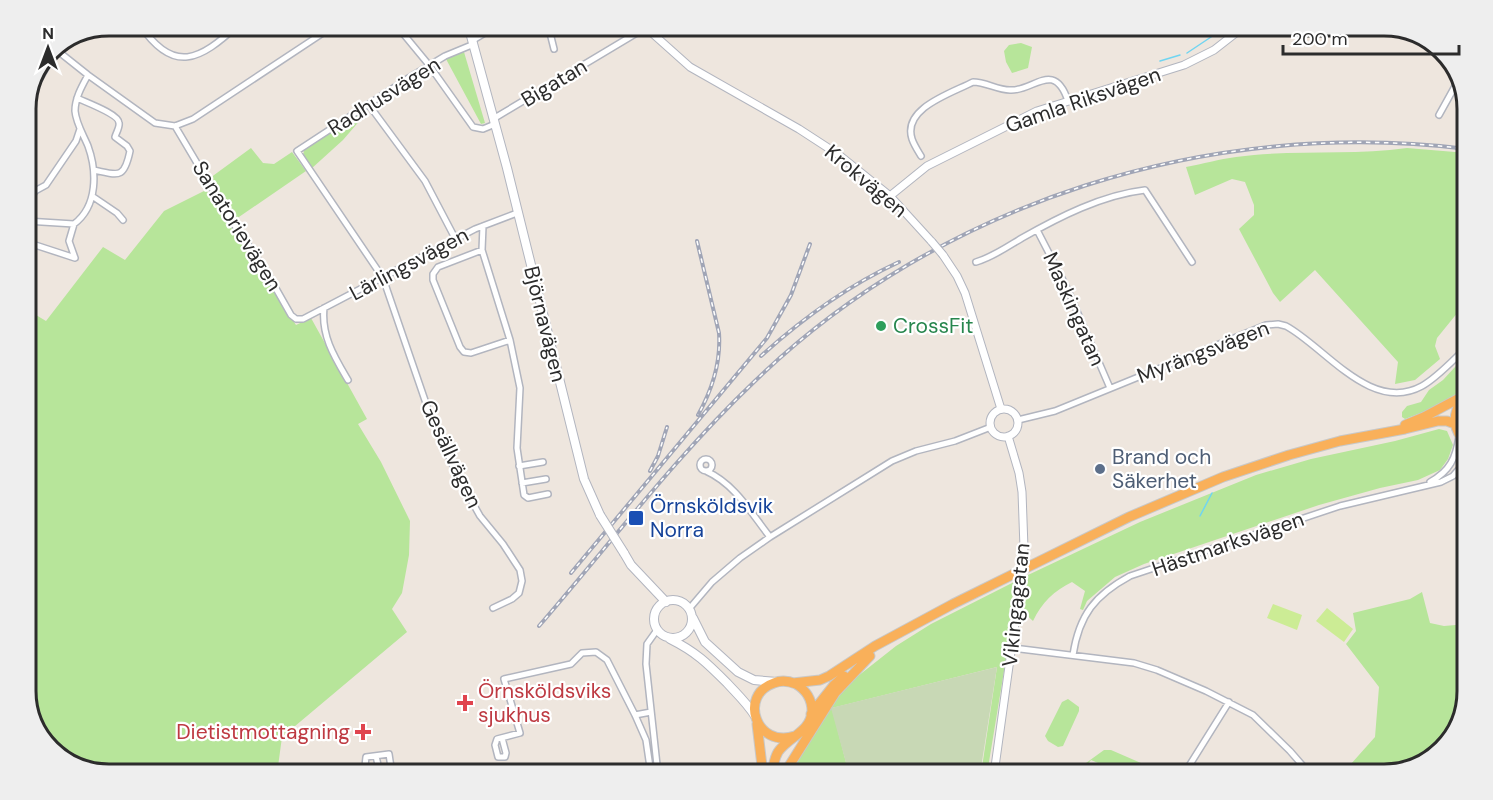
<svg xmlns="http://www.w3.org/2000/svg" width="1493" height="800" viewBox="0 0 1493 800" font-family="'DM Sans',sans-serif">
	<style>
		.green { fill: #b7e59a }
		.cemetery { fill: #c8d8b5 }
		.pitch { fill: #ccec95 }
		.water { fill: #70d5f1 }
		.lines { fill: none; stroke-linecap: round; stroke-linejoin: round }
		.stream { stroke: #70d5f1; stroke-width: 1.5 }
		.minor-casing { stroke: #b2b5bf; stroke-width: 8 }
		.tertiary-casing { stroke: #b2b5bf; stroke-width: 9 }
		.secondary-casing { stroke: #b2b5bf; stroke-width: 10 }
		.trunk-casing { stroke: #c8c8c8; stroke-width: 11 }
		.minor { stroke: #fff; stroke-width: 5 }
		.tertiary { stroke: #fff; stroke-width: 7 }
		.secondary { stroke: #fff; stroke-width: 8 }
		.trunk { stroke: #f9b05a; stroke-width: 9 }
		.rail-casing { stroke: #a0a5b6; stroke-width: 4 }
		.rail { stroke: #fff; stroke-width: 1.5; stroke-dasharray: 4.5; stroke-linecap: butt }
		.tertiary-bridge-casing { stroke: #b2b5bf; stroke-width: 9; stroke-linecap: butt }
		.secondary-bridge-casing { stroke: #b2b5bf; stroke-width: 10; stroke-linecap: butt }
		.tertiary-bridge { stroke: #fff; stroke-width: 7 }
		.secondary-bridge { stroke: #fff; stroke-width: 8 }
		.leisure-dot { fill: #2e9e5b; stroke: #fff; stroke-width: 2 }
		.service-dot { fill: #5c6f8a; stroke: #fff; stroke-width: 2 }
		.transit-dot { fill: #1a4fb4; stroke: #fff; stroke-width: 2 }
		.health-dot { fill: #e0444e; stroke: #fff; stroke-width: 2 }
		.labels { text-anchor: middle; stroke-width: 4.5; stroke-linejoin: round; paint-order: stroke }
		.street-label { font-size: 21px; fill: #2c2c2c; stroke: #fff }
		.leisure-label { font-size: 21px; fill: #27864d; stroke: #fff; text-anchor: start }
		.service-label { font-size: 21px; fill: #4e5e75; stroke: #fff; text-anchor: start }
		.transit-label { font-size: 21px; fill: #164399; stroke: #fff; text-anchor: start }
		.health-label { font-size: 21px; fill: #be3a42; stroke: #fff; text-anchor: start }
		.rim { fill: none; stroke: #2c2c2c; stroke-width: 3 }
	</style>
	<rect width="100%" height="100%" fill="#eee6de"/>
	<path class="green" d="M1021,43L1032,47L1028,68L1012,73L1006,62L1004,51L1009,45Z
		M464,52L485,123L481,124L446,59Z
		M364,110L368,111L343,140L311,169L303,158L304,149Z
		M251,148L263,163L274,164L292,152L306,171L236,219L210,178Z
		M1407,148L1467,153V301L1437,338L1435,346L1440,359L1415,380L1395,384L1398,362L1315,270L1280,302L1273,293L1239,229L1254,215V205L1245,182L1232,179L1195,195L1186,167C1203,164 1219,159 1236,157C1292,149 1350,156 1407,148Z
		M206,190L296,325L311,318L367,419L358,424L381,462L410,521L409,555L402,593L392,609L407,632L282,737L277,774H109L72,766L40,738L26,697V309L46,321L103,247L125,260L164,211Z
		M1467,354V389L1429,410L1405,419L1402,417V412L1407,406L1421,402L1429,390L1443,380Z
		M1439,429L1447,431L1453,445L1448,459L1440,470L1418,480L1380,488L1319,505L1144,564L1115,577L1087,601L1083,610L1080,609L1085,591L1072,582C1054,591 1042,602 1033,621L1022,611L1028,575L1140,522L1256,475L1311,459L1395,441Z
		M1014,582L1007,653L987,774H981L997,667L832,708L849,774H787L829,704L858,676L896,646L931,624Z
		M1422,592L1430,623L1444,626L1467,624V691L1459,728L1430,761L1385,774H1342L1375,737L1379,687L1346,644L1356,631L1353,613L1410,599Z
		M1068,699L1079,707V711L1063,746L1058,747L1048,741L1045,736L1062,702Z
		M1104,750H1111L1141,763L1129,774H1109L1096,768L1098,763L1091,760L1088,764L1086,763Z"/>
	<path class="cemetery" d="M997,667L980,774H849L831,708Z"/>
	<path class="pitch" d="M1273,604L1302,615L1297,630L1267,618Z
		M1327,608L1353,629L1344,642L1316,621Z"/>
	<path class="water" d="M1007,26H1125L1108,36L1072,33L1061,27H1032L1025,31Z"/>
	<g class="lines">
		<path class="stream" d="M1187,53L1229,25
			M1160,61L1180,55
			M1200,516L1212,493"/>
		<g class="minor-casing">
			<path id="minor" d="M140,25C174,75 200,60 238,25
				M396,25L429,65L473,127L483,129L495,124
				M548,25L554,49
				M473,40L498,25
				M474,44L445,56L407,79L297,151L383,278L429,412L457,475L480,516L503,544L520,570L522,581L519,593L512,599L493,608
				M54,48L88,75L155,123L175,126L193,119L335,25
				M77,98C85,102 119,114 119,123C120,127 116,133 115,137L127,146L130,151C124,180 118,175 94,170
				M27,100L59,46
				M369,105L425,181L456,240
				M1439,115L1459,79
				M493,119L645,28
				M175,126L229,217L266,271L291,315L296,319H303L475,229L517,213
				M921,156C918,151 914,145 912,139C902,108 952,93 973,82C986,82 997,90 1010,90C1033,92 1054,59 1068,101
				M92,196L117,213L123,220
				M26,221L74,224C98,206 97,171 88,146C83,134 76,123 75,111C75,98 82,86 88,75
				M26,221L30,200L35,191L46,185L76,141L80,129
				M74,224L69,241L75,258
				M483,226L482,250L510,340L520,388L517,448L524,495L528,498L548,494
				M1037,230L1067,288L1110,388
				M26,242L75,258
				M482,250L438,267L433,274V280L460,347L464,352L471,353L510,340
				M976,262C993,257 1007,247 1022,238C1059,217 1102,195 1145,190L1192,262
				M324,308C321,336 335,358 348,380
				M1018,420L1055,411L1266,325L1278,324L1286,326C1325,347 1371,414 1422,386C1438,377 1453,360 1467,347
				M700 465a6 6 0 1 1 12 0a6 6 0 1 1-12 0Z
				M519,466L543,462
				M706,471C735,484 751,513 770,537
				M1430,482C1450,471 1456,458 1459,436
				M522,483L546,479
				M689,609L712,582L740,558L770,537L892,461L916,451L955,441L991,427
				M657,630L647,644L646,664L658,774
				M1013,648L1134,663L1157,670L1206,691L1253,715L1290,751L1310,774
				M1073,655C1079,615 1095,595 1130,576L1340,506L1441,482L1453,476L1467,460
				M635,715L651,712
				M502,738L506,753L505,757H498L495,745L497,739L520,733L504,679L571,664L582,653L596,652L607,660L635,715L646,740L651,774
				M376,756L380,774
				M380,772L368,769L365,766L366,757L389,754L392,774
				M1184,774L1229,702"/>
		</g>
		<g class="tertiary-casing">
			<path id="tertiary" d="M643,25L690,67L799,129L839,155L890,196L932,242
				M890,196L927,166L1037,111L1184,65L1214,50L1246,25
				M943,255L957,276L965,293L1001,409
				M990 423a14 14 0 1 1 28 0a14 14 0 1 1-28 0Z
				M1008,436L1019,473L1022,492L1024,548
				M994,774L1020,587"/>
		</g>
		<g class="secondary-casing">
			<path id="secondary" d="M468,25L507,168L584,479L600,515
				M624,553L631,565L666,602
				M654 619a19 19 0 1 1 38 0a19 19 0 1 1-38 0Z
				M693,618L705,642L738,672L754,680L777,682
				M670,639C696,652 707,663 727,683C737,694 747,703 755,716"/>
		</g>
		<g class="trunk-casing">
			<path id="trunk" d="M1463,399C1451,415 1453,431 1467,444
				M1405,425L1424,417L1467,394
				M793,683L820,680L829,676L875,646L953,604L1129,517L1223,477L1289,455L1340,441L1405,429L1438,421H1447L1455,424
				M811,714L834,685L844,676
				M757,724L763,774
				M772,774C773,767 774,759 778,752C788,737 811,732 812,711C812,700 806,690 796,684C789,681 781,680 774,683C738,695 756,749 795,736
				M784,774L835,693L870,656"/>
		</g>
		<use href="#minor" class="minor"/>
		<use href="#tertiary" class="tertiary"/>
		<use href="#secondary" class="secondary"/>
		<use href="#trunk" class="trunk"/>
		<g class="rail-casing">
			<path id="rail" d="M697,241L719,333C721,362 712,390 698,415
				M761,356C803,318 847,286 899,262
				M650,471L658,456L667,427
				M571,573L767,338L791,295L810,244
				M539,626C610,544 676,456 755,381C941,201 1212,117 1467,149"/>
		</g>
		<use href="#rail" class="rail"/>
		<g class="tertiary-bridge-casing">
			<path id="tertiary-bridge" d="M932,242L943,255
				M1020,587L1024,548"/>
		</g>
		<g class="secondary-bridge-casing">
			<path id="secondary-bridge" d="M600,515L624,553"/>
		</g>
		<use href="#tertiary-bridge" class="tertiary-bridge"/>
		<use href="#secondary-bridge" class="secondary-bridge"/>
	</g>
	<circle class="leisure-dot" cx="881" cy="326" r="6"/>
	<circle class="service-dot" cx="1100" cy="469" r="6"/>
	<rect class="transit-dot" x="628" y="510" width="16" height="16" rx="3"/>
	<g class="health-dot">
		<path d="M462 694h6v6h6v6h-6v6h-6v-6h-6v-6h6z"/>
		<path d="M360 723h6v6h6v6h-6v6h-6v-6h-6v-6h6z"/>
	</g>
	<g class="labels">
		<g class="street-label">
			<text transform="translate(554 83) rotate(-31)" y="7">Bigatan</text>
			<text transform="translate(384 96) rotate(-32)" y="7">Radhusvägen</text>
			<text transform="translate(1083 100) rotate(-19)" y="7">Gamla Riksvägen</text>
			<text transform="translate(866 181) rotate(40)" y="7">Krokvägen</text>
			<text transform="translate(237 226) rotate(58)" y="7">Sanatorievägen</text>
			<text transform="translate(409 264) rotate(-28)" y="7">Lärlingsvägen</text>
			<text transform="translate(1074 309) rotate(66)" y="7">Maskingatan</text>
			<text transform="translate(545 324) rotate(76)" y="7">Björnavägen</text>
			<text transform="translate(1203 352) rotate(-21)" y="7">Myrängsvägen</text>
			<text transform="translate(451 454) rotate(65)" y="7">Gesällvägen</text>
			<text transform="translate(1228 544) rotate(-19)" y="7">Hästmarksvägen</text>
			<text transform="translate(1016 605) rotate(-84)" y="7">Vikingagatan</text>
		</g>
		<g class="leisure-label">
			<text x="893" y="333">CrossFit</text>
		</g>
		<g class="service-label">
			<text x="1112" y="464">Brand och<tspan x="1112" dy="24">Säkerhet</tspan></text>
		</g>
		<g class="transit-label">
			<text x="650" y="513">Örnsköldsvik<tspan x="650" dy="24">Norra</tspan></text>
		</g>
		<g class="health-label">
			<text x="478" y="698">Örnsköldsviks<tspan x="478" dy="24">sjukhus</tspan></text>
			<text x="350" y="739" text-anchor="end">Dietistmottagning</text>
		</g>
	</g>
	<path d="M0 0H1493V800H0ZM109 36H1384A73 73 0 0 1 1457 109V691A73 73 0 0 1 1384 764H109A73 73 0 0 1 36 691V109A73 73 0 0 1 109 36Z" fill="#eee" fill-rule="evenodd"/>
	<path class="rim" d="M109 36H1384A73 73 0 0 1 1457 109V691A73 73 0 0 1 1384 764H109A73 73 0 0 1 36 691V109A73 73 0 0 1 109 36Z"/>
	<g transform="translate(48 48)" stroke="#ffffff" stroke-width="4.5" paint-order="stroke">
	<path d="M0-4.5L10 22L0 15L-10 22Z" fill="#2c2c2c"/>
	<text y="-9" font-size="16" font-weight="bold" text-anchor="middle" fill="#2c2c2c">N</text>
	</g>
	<path d="M1283 45v9h176v-9" fill="none" stroke="#2c2c2c" stroke-width="3"/>
	<text x="1292" y="45" font-size="18" fill="#2c2c2c" stroke="#ffffff" stroke-width="4.5" paint-order="stroke">200 m</text>
</svg>
